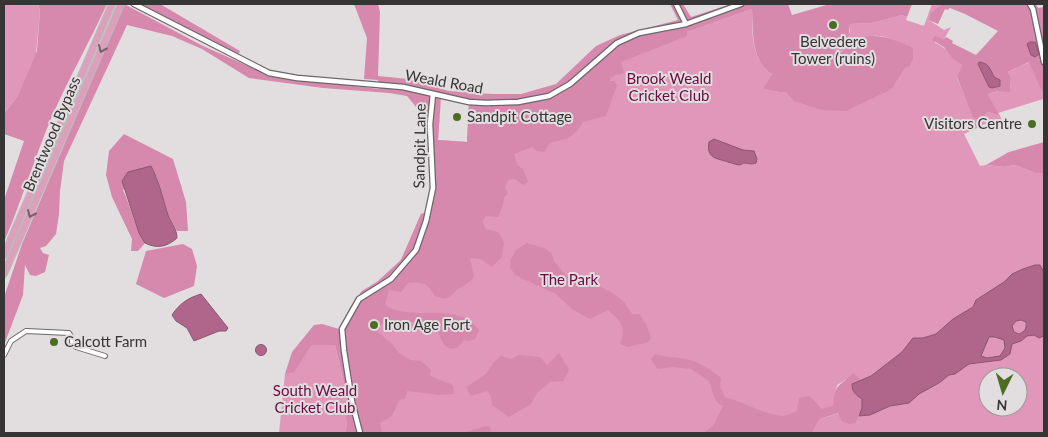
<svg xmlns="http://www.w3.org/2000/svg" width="1048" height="437" viewBox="0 0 1048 437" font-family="Lato,sans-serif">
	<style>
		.green { fill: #e097b9; fill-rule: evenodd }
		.forest { fill: #d788ad; fill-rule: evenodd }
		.water { fill: #b0658a; stroke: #8b5670; fill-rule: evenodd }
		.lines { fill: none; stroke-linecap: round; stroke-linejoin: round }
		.minor-casing { stroke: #6c686a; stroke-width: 6 }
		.tertiary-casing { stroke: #6c686a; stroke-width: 7 }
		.trunk-casing { stroke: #bbbaba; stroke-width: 8 }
		.minor { stroke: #fff; stroke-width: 4 }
		.tertiary { stroke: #fff; stroke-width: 4.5 }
		.trunk { stroke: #de9ebc; stroke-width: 5.5 }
		.oneway { stroke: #795e6b }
		.poi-dot { fill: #4d6d24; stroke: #e2dddf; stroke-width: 2 }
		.labels { text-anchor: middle; stroke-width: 4; stroke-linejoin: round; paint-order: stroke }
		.poi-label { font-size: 15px; fill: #363435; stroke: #e2dddf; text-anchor: start }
		.park-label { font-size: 15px; fill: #6a0b44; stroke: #e2dddf }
		.street-label { font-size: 15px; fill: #363435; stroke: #e2dddf }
	</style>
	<rect width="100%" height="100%" fill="#e2dddf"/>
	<path class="green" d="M4,4H38L40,10L36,54L17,97L4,114Z
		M932,4H943L929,20L944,30L951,27L944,39L935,37V43C947,47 952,58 962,65L957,78L974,117L988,112L1000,116L1002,120L999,124L996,119L964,134L980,166L986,165L1004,167L1015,165L1036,173L1044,174V433H812L820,419L839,413L841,421L856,423L862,399L855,394L856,381L847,379L837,385L833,405L822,410L810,396L803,413L721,433H361L350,308L362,291L377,282L401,260L421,214L428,212L433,188L441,97L438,140L467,142L469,102L549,96L615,45L687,32L752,9C752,29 751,63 772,74L764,89L779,92L892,89L906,67L907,45C897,42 883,34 873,36C856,39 839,66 826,42L831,41L837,44L850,32V24L872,23L902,15L907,17L906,20L924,26ZM988,377H1018V407H988Z
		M1030,62L1044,96L1043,99L998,113L988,94L998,91H1010L1011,79L1008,72Z
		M312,345H335L349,404L345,412L347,424L345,433H279L285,374L294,371Z"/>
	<path class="forest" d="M38,4H107C90,41 70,76 53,114C35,156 22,200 4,242V200L24,141L4,134V114L17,97L37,51L40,10Z
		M124,4L203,46L271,76L379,89L378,80L364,79L367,38L354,4H378L380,12L378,76L408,79L449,91L492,94H521L556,84L596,46L620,35L678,20L670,4H683L691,17L731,4H788L792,15L830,4H912L907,17L902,15L872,23L850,24L848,39L843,44H837L831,41L827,42C830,50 834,51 842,52C848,48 855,40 862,38C877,32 899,41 913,48V58L910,66L906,67L892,89L846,111L822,110L794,101L786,92H779L763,89L772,74C751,63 753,29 752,9L687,32V36L621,62L624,73L619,75L616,74L610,78V81H614L617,85L606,116L583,122C573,139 568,138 550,143L544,152L537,151L532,147L514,154L518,166L523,169L528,182L523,185L515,179L508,180L505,187L508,194L504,197L503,205L498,217L486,216L482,222L486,229L498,232L504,242L502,257L492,267L481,259L470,258L474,277C468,285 463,285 457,290C448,298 448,301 435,296C426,282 424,282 408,283L401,292L389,290L385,305C412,323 458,300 479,330L475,339L468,341L464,340L458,347L451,349L444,345L434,324L396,321L379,325L374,329L392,344L399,353L410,360L421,361L431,370L430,376L453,385L454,394L439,395L407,391L405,399L399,400L392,416L380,423L382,433H345L347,424L345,412L349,404L335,345H312L294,372L285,374L292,352L314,325L322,324L339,329L350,308L362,291L377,282L401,260L421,214L428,212L433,188L430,124L407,96L389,93L323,88L249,78L202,49L172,36L127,25L64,161L60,191L59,214L56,234L46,246L40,248L43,253L49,255L45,272L36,276L30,275L25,265L23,295L4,345V297L22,244ZM441,97L469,102L467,142L438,140Z
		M141,4H160L240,51L238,55L213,43Z
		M943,4H1036L1038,8L1044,7V96L1029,62L1008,72L1011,78L1010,92L998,91L988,94L1000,116L988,112L985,114L984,119L978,120L973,117L957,77L962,65L953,59L944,47L932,40L935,36L944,39L946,37L953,41L952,43L976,55L998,31L965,14L950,8L947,10L945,9L938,24L929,20L931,13Z
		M124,134L173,159L186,202L188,231H177L167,213L157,178L151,166L123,190C131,207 135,227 145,243L138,251H131L132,239L112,197L106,175L109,151Z
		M1044,142V174L1036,173L1015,165L1004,167L986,165L1009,152Z
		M527,243L544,248L552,254L554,261L567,277L590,282L611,292L624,302L632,314H639L646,324L651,338L648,342L628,347L620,344C627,326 621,322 608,310L590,319L572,309L556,294L515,275L510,267L511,259L516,250Z
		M183,244L192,249L197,266L194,286L164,298L136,284L146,251Z
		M559,353L569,370L563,381L550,382L537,393L531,404L509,417L492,405L491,396L487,391L471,396L466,387L486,374L494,362L501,356L511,359L519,355L540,357L547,365Z
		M655,354C666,358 678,357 690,360C701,363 712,371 721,378L720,387L725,397C744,402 762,414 782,416C786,416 792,413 797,411L799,398L810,396L822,409L833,405C836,381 839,388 853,373L861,380L856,381L855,394L862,399V408L856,423L849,424L841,421L838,413L820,419L812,433H703L713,426L723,406C712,401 714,392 709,381L691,369L673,367L657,369L651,359Z
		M486,426L490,427L491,433H463Z"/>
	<path class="water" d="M1030,42H1035L1039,54L1035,57L1031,55L1027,44Z
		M979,62C989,63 990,69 994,77L1000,80V86L992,88L989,87L978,64Z
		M714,139L743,150L754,151L757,159L756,163C750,165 749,163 744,163C743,163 742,164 740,165C736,165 733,163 728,162C717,158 706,159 709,142Z
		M151,166C159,181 162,196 167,212C170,222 177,228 177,238C167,247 157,249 145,243L139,233L122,181L128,172Z
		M1035,265H1040L1044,272V336L1039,338L1034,335L1027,336L1021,341L1012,344L1010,354L1001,360L969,364L955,374L949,375L939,383L919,394L909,403L890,406L870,415L859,416L862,408V399C856,395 852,392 852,384L871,376L902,352L913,338H923L936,334L953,319L973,307L976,300L1004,282L1012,274L1023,269ZM1021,320L1026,322C1027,328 1025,332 1019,334L1014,332L1012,326L1016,321ZM989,337H995L1004,340L1005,348L1000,356L987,358L981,356Z
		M201,294L228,328L226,331H219L194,341L187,328L176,321L172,315C180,303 188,298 201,294Z
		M255.5 350a5.5 5.5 0 1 1 11 0a5.5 5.5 0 1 1-11 0Z"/>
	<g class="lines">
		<g class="minor-casing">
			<path id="minor" d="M4,355L11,341L26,331L69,333L72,338V342L76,347L105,356"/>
		</g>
		<g class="tertiary-casing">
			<path id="tertiary" d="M134,4L269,73L297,78L403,87L469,102L486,103L518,102L549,96L570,84L617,43L639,33L686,24L741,4
				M676,4L686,24
				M1030,4L1033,9L1044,62
				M360,433L352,402L344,351L342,329L359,299L391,279L416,250L426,221L433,188L430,124L433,94"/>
		</g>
		<g class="trunk-casing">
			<path id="trunk" d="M4,255L112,4
				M4,274L121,4"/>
		</g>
		<use href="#minor" class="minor"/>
		<use href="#tertiary" class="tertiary"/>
		<use href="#trunk" class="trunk"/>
	</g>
	<defs><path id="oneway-chevron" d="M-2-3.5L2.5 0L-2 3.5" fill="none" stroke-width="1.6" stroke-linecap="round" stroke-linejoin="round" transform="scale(1.25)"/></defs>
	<g class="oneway">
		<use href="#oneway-chevron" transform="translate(102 49) rotate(113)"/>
		<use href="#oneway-chevron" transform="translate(31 214) rotate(114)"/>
	</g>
	<g class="poi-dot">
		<circle cx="833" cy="25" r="5"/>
		<circle cx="457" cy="117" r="5"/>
		<circle cx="1032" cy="124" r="5"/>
		<circle cx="374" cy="325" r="5"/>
		<circle cx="54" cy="342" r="5"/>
	</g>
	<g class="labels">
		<g class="poi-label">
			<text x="833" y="47" text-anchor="middle">Belvedere<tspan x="833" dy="17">Tower (ruins)</tspan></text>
			<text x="467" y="122">Sandpit Cottage</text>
			<text x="1022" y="129" text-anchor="end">Visitors Centre</text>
			<text x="384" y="330">Iron Age Fort</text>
			<text x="64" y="347">Calcott Farm</text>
		</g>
		<g class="park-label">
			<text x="669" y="84">Brook Weald<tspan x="669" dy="17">Cricket Club</tspan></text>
			<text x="569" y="285">The Park</text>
			<text x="315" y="396">South Weald<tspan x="315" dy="17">Cricket Club</tspan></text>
		</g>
		<g class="street-label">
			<text transform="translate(444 82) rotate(10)" y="5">Weald Road</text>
			<text transform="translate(52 134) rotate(-67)" y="5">Brentwood Bypass</text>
			<text transform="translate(420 146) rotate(-89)" y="5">Sandpit Lane</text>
		</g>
	</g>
	<rect width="1048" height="437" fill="none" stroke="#363435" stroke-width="10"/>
	<g transform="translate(1003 392) rotate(185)"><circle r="24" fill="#e2dddf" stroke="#9d999b"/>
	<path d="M0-4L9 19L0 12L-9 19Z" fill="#4d6d24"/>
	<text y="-8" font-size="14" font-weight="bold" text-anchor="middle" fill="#363435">N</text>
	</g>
</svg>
